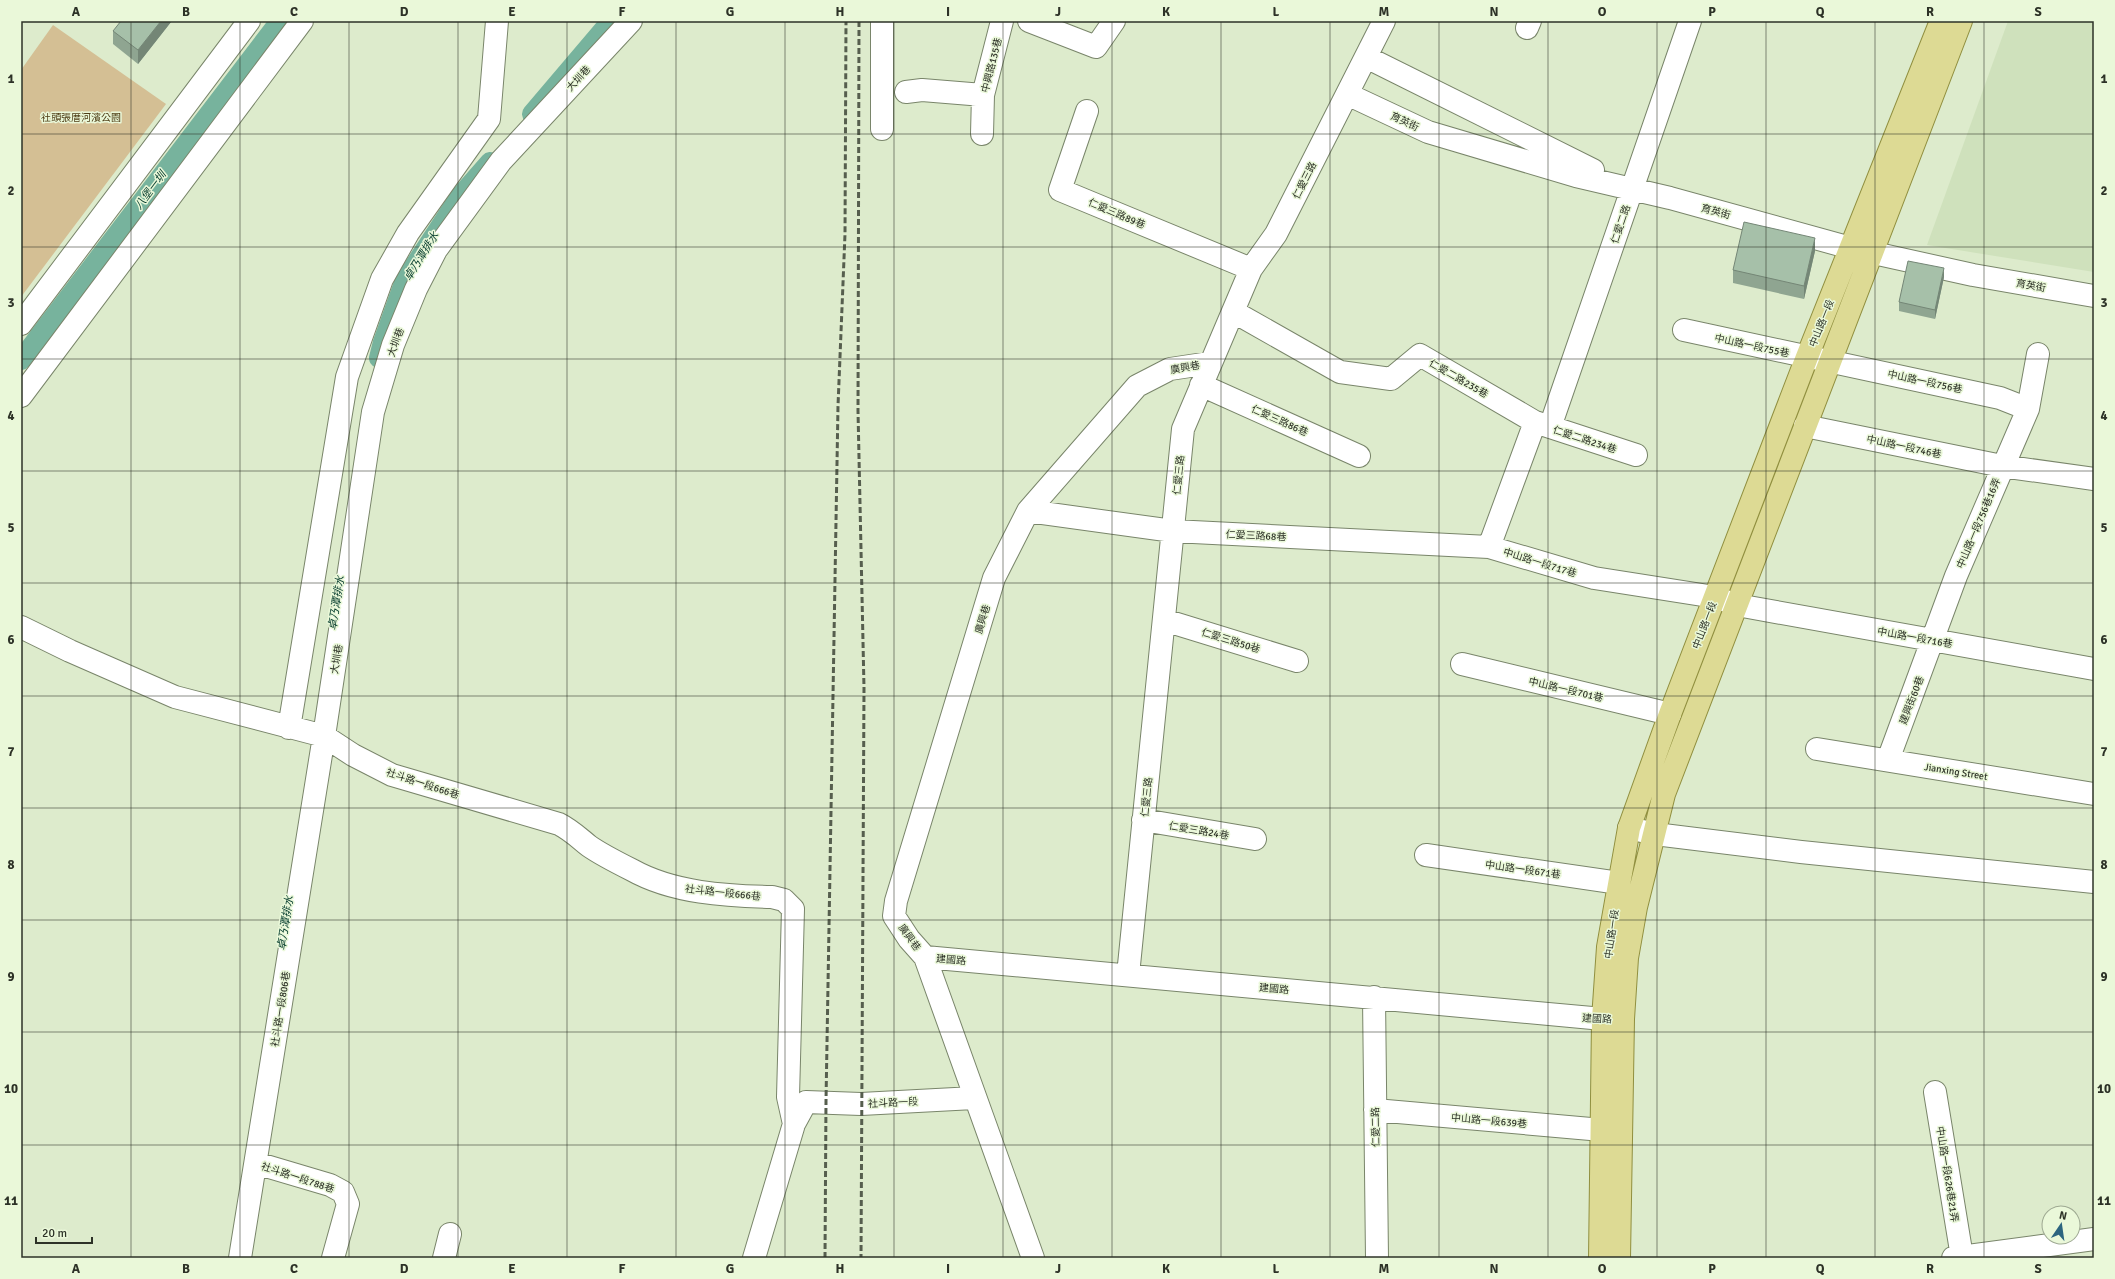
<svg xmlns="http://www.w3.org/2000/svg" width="2115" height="1279" viewBox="0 0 2115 1279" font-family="Signika,'Noto Sans TC',sans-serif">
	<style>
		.built { fill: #cfe1bc }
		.green { fill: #d4bf94 }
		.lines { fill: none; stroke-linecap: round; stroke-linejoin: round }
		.canal { stroke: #77b39d; stroke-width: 20 }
		.minor-casing { stroke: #79856a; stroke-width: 24 }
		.major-casing { stroke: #908f3f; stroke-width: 24 }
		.minor { stroke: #fff; stroke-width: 22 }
		.major { stroke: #ddda94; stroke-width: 22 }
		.rail { stroke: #565e4e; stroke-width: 3; stroke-dasharray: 6 3; stroke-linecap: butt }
		.wall { fill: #8fa591 }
		.shaded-wall { fill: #748676 }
		.building { fill: #a6c0a9; stroke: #748676 }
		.grid { fill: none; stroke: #2d3227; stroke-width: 1; stroke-opacity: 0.55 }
		.labels { text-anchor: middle; stroke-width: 3; stroke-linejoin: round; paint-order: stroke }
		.street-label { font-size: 10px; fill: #2d3227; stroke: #eaf8d9 }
		.park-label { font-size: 10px; fill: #4d3c15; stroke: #eaf8d9 }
		.water-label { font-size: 11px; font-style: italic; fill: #0d4233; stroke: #eaf8d9 }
		.neatline { fill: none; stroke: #2d3227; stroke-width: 1.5 }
		.grid-label { font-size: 13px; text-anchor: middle; font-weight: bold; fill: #2d3227 }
	</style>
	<rect width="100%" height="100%" fill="#ddebcc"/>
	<path class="built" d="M2008,21H2094V272L1927,245Z"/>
	<path class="green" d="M53,25L166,104L21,297V70Z"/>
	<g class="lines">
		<path class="canal" d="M532,114L611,21
			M379,358L383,342L405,280L461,195L490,162
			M21,360L280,21"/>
		<g class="minor-casing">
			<path id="minor" d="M882,21V129
				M1029,21L1096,47L1114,21
				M1527,28L1530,21
				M1366,57L1593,170
				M906,92L922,90L983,95
				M1347,94L1428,132L1576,176L1670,198L1851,248L1973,275L2094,296
				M1087,111L1060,190L1251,269
				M982,134L983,95L1002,21
				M1234,312L1340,372L1391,379L1420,355L1535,422L1636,455
				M21,324L249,21
				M1684,330L2000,398L2028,409
				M1201,385L1359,456
				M21,396L302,21
				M1805,426L2002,466L2094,479
				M1550,427L1690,21
				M1028,511L1173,531L1489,547L1594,578L1715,597L1737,605L2094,669
				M1489,547L1535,422
				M1164,620L1297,661
				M21,627L70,651L175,697L324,736L353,755L392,775L559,824C571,830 579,838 589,846C602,855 618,863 632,870C673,893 726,896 772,897L784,900L793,909L788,1097L794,1124
				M1462,664L1670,714
				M289,728L347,377L382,279L408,233L489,119L497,21
				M1817,749L2094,794
				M1888,760L1956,576L2028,409L2038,354
				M1143,820L1255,839
				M1629,828L1655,834L1801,852L2094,882
				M1426,855L1619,883
				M925,957L1603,1019H1621
				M1128,975L1183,429L1251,269L1276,234L1384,21
				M1374,997L1377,1258
				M1935,1092L1962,1257
				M1375,1110L1602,1130
				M256,1163L330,1185L343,1192L348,1204L333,1258
				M240,1258L324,736L373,412L393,345L416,289L436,250L501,161L631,21
				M444,1258L450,1234
				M754,1258L794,1124L806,1102L861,1104L974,1098
				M1033,1258L925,957L909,939L894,916L896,901L994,578L1028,511L1137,386L1170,369L1210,363
				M1953,1258L2094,1239"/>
		</g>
		<g class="major-casing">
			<path id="major" d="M1600,1258L1603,1019L1608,947L1629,828L1670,714L1807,357L1941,21
				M1619,1258L1623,1019L1627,958L1636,907L1664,794L1961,21"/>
		</g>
		<use href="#minor" class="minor"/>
		<use href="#major" class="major"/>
		<path class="rail" d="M859,21L858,411L864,688L861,1258
			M825,1258L826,1101L838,406L845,234L846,21"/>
	</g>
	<path class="wall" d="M171,21V22L138,64L113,44V31Z
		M1815,251L1804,299L1733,283V270Z
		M1944,277L1935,319L1899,311V302Z"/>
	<path class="shaded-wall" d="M161,21H171V22L138,64V50Z
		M1815,238V251L1804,299V286Z
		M1944,268V277L1935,319V310Z"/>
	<path class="building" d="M121,21H161L138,50L113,31Z
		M1744,222L1815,238L1804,286L1733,270Z
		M1908,261L1944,268L1935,310L1899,302Z"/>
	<path class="grid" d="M131,21V1258M240,21V1258M349,21V1258M458,21V1258M567,21V1258M676,21V1258M785,21V1258M894,21V1258M1003,21V1258M1112,21V1258M1221,21V1258M1330,21V1258M1439,21V1258M1548,21V1258M1657,21V1258M1766,21V1258M1875,21V1258M1984,21V1258M21,134H2094M21,247H2094M21,359H2094M21,471H2094M21,583H2094M21,696H2094M21,808H2094M21,920H2094M21,1032H2094M21,1145H2094"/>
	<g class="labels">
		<g class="street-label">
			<text transform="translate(991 65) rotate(-76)" y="4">中興路135巷</text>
			<text transform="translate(578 78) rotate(-47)" y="4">大圳巷</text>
			<text transform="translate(1405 121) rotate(25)" y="4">育英街</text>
			<text transform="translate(1304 180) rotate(-63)" y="4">仁愛三路</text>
			<text transform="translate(1716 211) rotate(15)" y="4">育英街</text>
			<text transform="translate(1117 213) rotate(23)" y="4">仁愛三路89巷</text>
			<text transform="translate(1620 224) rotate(-71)" y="4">仁愛二路</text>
			<text transform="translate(2031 285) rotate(10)" y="4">育英街</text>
			<text transform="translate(1821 323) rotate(-68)" y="4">中山路一段</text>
			<text transform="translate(395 342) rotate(-70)" y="4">大圳巷</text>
			<text transform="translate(1752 345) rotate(12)" y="4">中山路一段755巷</text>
			<text transform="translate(1185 367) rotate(-10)" y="4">廣興巷</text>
			<text transform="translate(1459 378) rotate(30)" y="4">仁愛二路235巷</text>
			<text transform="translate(1925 381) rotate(12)" y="4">中山路一段756巷</text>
			<text transform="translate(1280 420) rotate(24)" y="4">仁愛三路86巷</text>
			<text transform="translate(1585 439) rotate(18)" y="4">仁愛二路234巷</text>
			<text transform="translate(1904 446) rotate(12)" y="4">中山路一段746巷</text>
			<text transform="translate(1178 475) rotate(-84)" y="4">仁愛三路</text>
			<text transform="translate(1978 523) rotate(-67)" y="4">中山路一段756巷16弄</text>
			<text transform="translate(1256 535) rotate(3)" y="4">仁愛三路68巷</text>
			<text transform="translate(1540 562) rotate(17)" y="4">中山路一段717巷</text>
			<text transform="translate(982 619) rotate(-73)" y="4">廣興巷</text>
			<text transform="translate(1704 625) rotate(-69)" y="4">中山路一段</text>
			<text transform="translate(1915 637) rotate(10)" y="4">中山路一段716巷</text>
			<text transform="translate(1231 640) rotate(17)" y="4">仁愛三路50巷</text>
			<text transform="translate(336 659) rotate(-81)" y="4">大圳巷</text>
			<text transform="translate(1566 689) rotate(13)" y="4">中山路一段701巷</text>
			<text transform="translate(1911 700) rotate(-69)" y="4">建興街60巷</text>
			<text transform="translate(1956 771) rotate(9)" y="4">Jianxing Street</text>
			<text transform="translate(423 783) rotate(18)" y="4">社斗路一段666巷</text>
			<text transform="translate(1146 797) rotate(-84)" y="4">仁愛三路</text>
			<text transform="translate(1199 830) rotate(10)" y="4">仁愛三路24巷</text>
			<text transform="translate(1523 869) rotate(8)" y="4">中山路一段671巷</text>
			<text transform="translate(723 892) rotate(6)" y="4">社斗路一段666巷</text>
			<text transform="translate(1611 934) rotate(-82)" y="4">中山路一段</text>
			<text transform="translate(910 937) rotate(54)" y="4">廣興巷</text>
			<text transform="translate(951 959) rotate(5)" y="4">建國路</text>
			<text transform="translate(1274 988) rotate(5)" y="4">建國路</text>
			<text transform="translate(280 1009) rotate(-81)" y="4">社斗路一段806巷</text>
			<text transform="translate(1597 1018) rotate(3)" y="4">建國路</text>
			<text transform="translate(893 1102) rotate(-3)" y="4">社斗路一段</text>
			<text transform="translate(1489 1120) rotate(5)" y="4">中山路一段639巷</text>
			<text transform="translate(1375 1127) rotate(-91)" y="4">仁愛二路</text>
			<text transform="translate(1948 1174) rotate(81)" y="4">中山路一段626巷21弄</text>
			<text transform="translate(298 1177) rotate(18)" y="4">社斗路一段788巷</text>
		</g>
		<g class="park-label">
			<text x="81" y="121">社頭張厝河濱公園</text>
		</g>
		<g class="water-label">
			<text transform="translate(150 190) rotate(-53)" y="4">八堡一圳</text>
			<text transform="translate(421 256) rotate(-58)" y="4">卓乃潭排水</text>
			<text transform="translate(336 603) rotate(-81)" y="4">卓乃潭排水</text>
			<text transform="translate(285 923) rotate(-81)" y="4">卓乃潭排水</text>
		</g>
	</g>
	<rect width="2115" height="1279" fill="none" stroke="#eaf8d9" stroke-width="44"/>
	<g transform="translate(2061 1225) rotate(13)"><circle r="19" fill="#eaf8d9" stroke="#9ea992"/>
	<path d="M0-3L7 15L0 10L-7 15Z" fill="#2d657f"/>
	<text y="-6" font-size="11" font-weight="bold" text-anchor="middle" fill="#2d3227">N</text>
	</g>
	<path d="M36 1237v6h56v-6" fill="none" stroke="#2d3227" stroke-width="2"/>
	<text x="42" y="1237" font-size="12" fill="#2d3227" stroke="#eaf8d9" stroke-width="3" paint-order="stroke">20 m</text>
	<rect x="22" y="22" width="2071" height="1235" class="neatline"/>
	<g class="grid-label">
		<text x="76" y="16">A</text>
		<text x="186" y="16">B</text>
		<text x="294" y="16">C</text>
		<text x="404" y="16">D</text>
		<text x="512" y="16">E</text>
		<text x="622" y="16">F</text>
		<text x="730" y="16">G</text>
		<text x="840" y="16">H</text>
		<text x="948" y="16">I</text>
		<text x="1058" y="16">J</text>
		<text x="1166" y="16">K</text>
		<text x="1276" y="16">L</text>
		<text x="1384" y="16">M</text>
		<text x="1494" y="16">N</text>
		<text x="1602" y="16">O</text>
		<text x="1712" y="16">P</text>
		<text x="1820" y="16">Q</text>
		<text x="1930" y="16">R</text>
		<text x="2038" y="16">S</text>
		<text x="11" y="83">1</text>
		<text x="2104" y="83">1</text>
		<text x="11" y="195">2</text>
		<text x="2104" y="195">2</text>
		<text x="11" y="307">3</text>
		<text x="2104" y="307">3</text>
		<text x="11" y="420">4</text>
		<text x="2104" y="420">4</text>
		<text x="11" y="532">5</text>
		<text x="2104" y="532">5</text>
		<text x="11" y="644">6</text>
		<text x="2104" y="644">6</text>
		<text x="11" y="756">7</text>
		<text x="2104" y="756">7</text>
		<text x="11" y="869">8</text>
		<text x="2104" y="869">8</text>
		<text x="11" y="981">9</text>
		<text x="2104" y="981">9</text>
		<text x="11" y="1093">10</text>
		<text x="2104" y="1093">10</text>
		<text x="11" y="1205">11</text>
		<text x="2104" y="1205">11</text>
		<text x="76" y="1273">A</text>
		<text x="186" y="1273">B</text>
		<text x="294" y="1273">C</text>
		<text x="404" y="1273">D</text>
		<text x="512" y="1273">E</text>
		<text x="622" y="1273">F</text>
		<text x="730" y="1273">G</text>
		<text x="840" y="1273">H</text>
		<text x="948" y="1273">I</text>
		<text x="1058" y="1273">J</text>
		<text x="1166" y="1273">K</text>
		<text x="1276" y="1273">L</text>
		<text x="1384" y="1273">M</text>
		<text x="1494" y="1273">N</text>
		<text x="1602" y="1273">O</text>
		<text x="1712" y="1273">P</text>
		<text x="1820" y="1273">Q</text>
		<text x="1930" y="1273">R</text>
		<text x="2038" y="1273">S</text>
	</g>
</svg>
